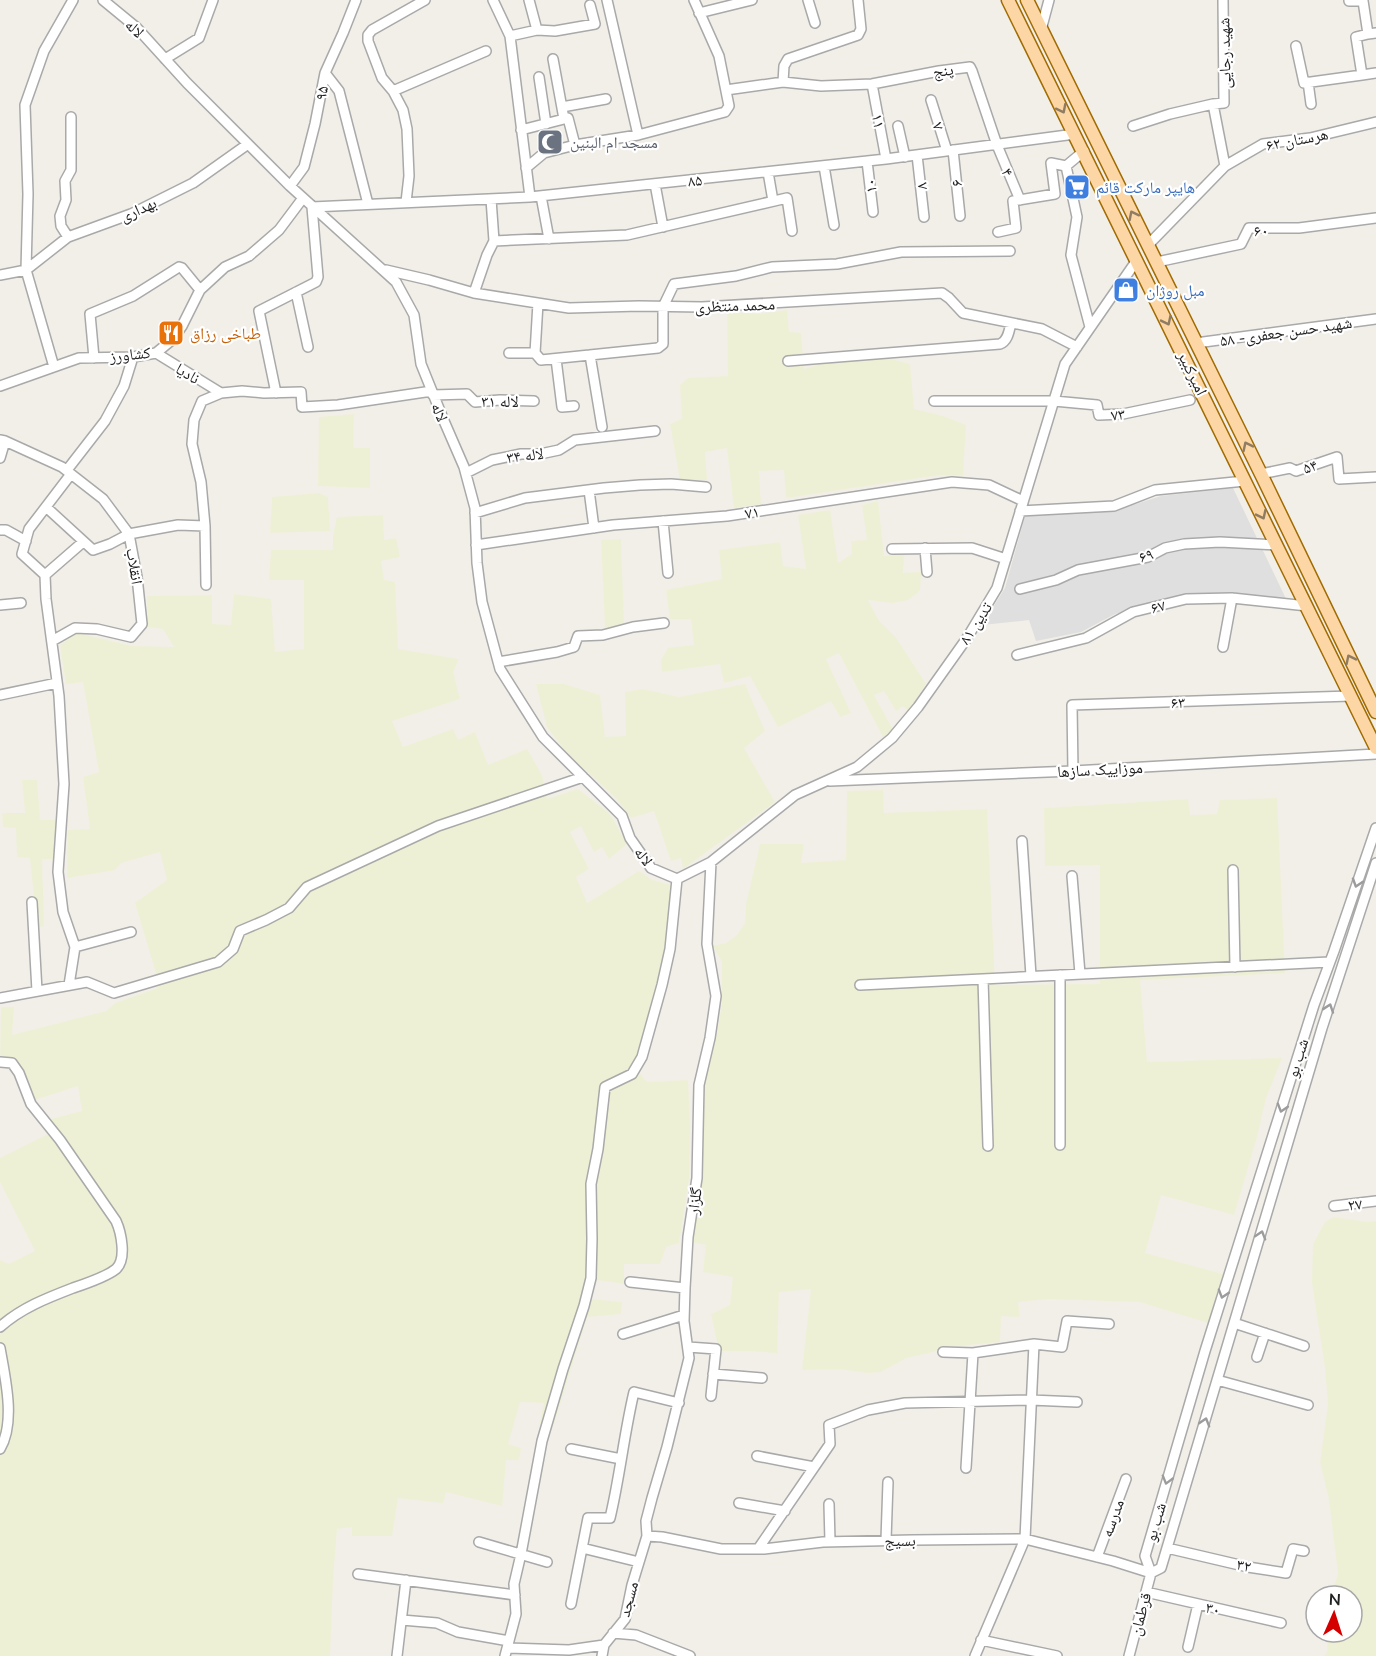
<svg xmlns="http://www.w3.org/2000/svg" width="1376" height="1656" viewBox="0 0 1376 1656" font-family="Mulish,'Noto Naskh Arabic',sans-serif">
	<style>
		.residential { fill: #e0dfdf }
		.farmland { fill: #eef0d5 }
		.lines { fill: none; stroke-linecap: round; stroke-linejoin: round }
		.minor-casing { stroke: #a9a9a9; stroke-width: 12 }
		.major-casing { stroke: #a06b00; stroke-width: 15 }
		.minor { stroke: #fff; stroke-width: 9 }
		.major { stroke: #fcd6a4; stroke-width: 12 }
		.oneway { stroke: #8f7c63 }
		.oneway2 { stroke: #9c9c9c }
		.labels { text-anchor: middle; stroke-width: 4.5; stroke-linejoin: round; paint-order: stroke }
		.street-label { font-size: 16px; fill: #222; stroke: #fff }
		.worship-label { font-size: 16px; fill: #5b616d; stroke: #fff; text-anchor: start }
		.shop-label { font-size: 16px; fill: #366cbe; stroke: #fff; text-anchor: start }
		.food-label { font-size: 16px; fill: #c56008; stroke: #fff; text-anchor: start }
	</style>
	<rect width="100%" height="100%" fill="#f2efe9"/>
	<path class="residential" d="M1233,488L1288,603L1241,593H1193L1115,614L1081,632L1036,641L1029,620L982,625L1005,588L1025,516L1136,504L1161,496Z"/>
	<path class="farmland" d="M787,310L789,332L801,333L804,369L830,361L888,358L910,364L914,409L943,416L966,425L963,475H939L786,498L784,470L759,471L761,504L734,508L727,448L705,452L707,480H680L670,424L682,419L680,385L688,378L728,376L727,312L760,314Z
		M354,414L353,448H370V488L318,486L319,417Z
		M319,493L328,497L330,531L270,533L272,497Z
		M878,501L884,556L904,555L903,573L921,572L920,591L908,600L893,603L868,600L879,621L897,639L926,684L908,711L903,706L896,711L884,691L874,695L893,730L883,737L839,653L826,659L851,713L840,717L831,701L778,727L750,676L724,683L720,664L662,672L661,660L668,648L694,645L691,619H670L666,590L722,579L719,550L780,542L783,566L806,569L798,515L830,510L838,563L852,554L851,541L867,540L862,505Z
		M383,515L384,540L396,538L400,557L381,561L384,580L395,582L398,649L459,659L453,672L460,699L392,721L403,747L453,729L458,740L475,732L488,765L527,749L542,775L547,799L578,789L610,814L627,844L609,859L602,847L594,852L581,826L570,832L589,869L576,877L587,903L639,871L652,880L678,887L672,929L637,1070L647,1082L688,1080L690,1127L689,1179L679,1243L666,1247L660,1264H624V1284L597,1280L591,1299L622,1302L621,1314L587,1317L553,1427L540,1423L544,1403L520,1402L508,1444L521,1448L519,1460H506L502,1506L446,1492L443,1503L398,1498L392,1536H352V1527L337,1529L333,1579L330,1656H0V1260L9,1264L35,1251L0,1182V1158L52,1132L48,1120L82,1111L78,1086L28,1102L14,1066L0,1067L1,1007H14L12,1035L106,1011L115,1003L158,988V980L135,903L167,880L160,852L121,863L115,870L67,878L68,830L90,829L83,777L99,772L83,682L66,684L60,645L77,633L132,646L174,647L163,629L148,627L147,596L212,595V624L231,625L234,594L271,599L275,652L304,649V580H269L271,550H333V536L337,517Z
		M621,539L624,627L605,628L601,540Z
		M536,684H564L600,695L605,737L626,736L625,692L643,689L679,697L745,684L765,731L744,748L775,802L683,869L681,858L671,861L654,811L631,818L616,798L567,753L547,727Z
		M22,780H37L40,820H57L55,859H42L44,926L37,927L30,858L17,857L16,828L3,827L2,813H25Z
		M883,790L884,813L987,809L995,985L1100,984V865L1045,866L1044,808L1188,799L1190,815L1217,814L1220,800L1277,798L1285,973L1140,980L1147,1062L1282,1058L1266,1098L1257,1137L1234,1215L1161,1195L1145,1253L1223,1274L1208,1323L1140,1302L1048,1299L1018,1302L1020,1317L1001,1316L1000,1342L946,1347L933,1352L906,1358L881,1372L867,1373L840,1369L802,1370L811,1289L779,1292L777,1353L749,1351H719L711,1314L730,1305L733,1277L703,1272L706,1245L693,1242L701,1186L704,1085L716,1039L722,1004V962L713,946L726,943L737,935L745,923L746,904L760,844H804L801,863L846,860L847,791Z
		M1334,1217L1367,1222L1376,1221V1656H1324L1327,1652L1328,1632H1352V1596H1331L1338,1574L1329,1500L1320,1462L1328,1404L1325,1368L1312,1283L1313,1244L1325,1222Z"/>
	<g class="lines">
		<g class="minor-casing">
			<path id="minor" d="M103,0L137,28L187,83L290,186L396,282L414,315L421,364L444,421L464,467L475,508L477,563L482,602L500,669L543,737L622,816L630,838L651,868L677,879
				M493,0L510,36L530,197
				M529,0L537,30
				M607,0L638,135
				M808,0L815,23
				M858,0L861,29L858,35L788,59L784,66L783,82L821,86L872,84L939,71L970,67L972,71L997,145L1020,200
				M1223,0L1224,103L1213,104L1225,166
				M1349,0V1H1363L1368,34L1376,33
				M699,13L752,0
				M1041,30L1049,0
				M1368,34L1356,37L1362,75L1376,73
				M510,36L537,30L555,31L595,24L590,5
				M1296,46L1304,83L1362,75
				M165,59L199,38L213,0
				M553,59L564,119
				M325,73L339,91L368,204
				M539,77L546,124
				M1308,82L1311,104
				M872,84L886,159
				M726,90L783,82
				M393,91L486,51
				M931,100L947,151
				M562,107L606,99
				M898,126L905,157
				M1133,126L1170,114L1213,104
				M521,130L568,118L575,145
				M953,150L960,216
				M1084,151L1066,166L1077,217L1071,255L1090,327
				M917,155L924,217
				M867,161L873,212
				M824,166L834,225
				M526,168L544,153L575,145L638,135L725,112L729,106L719,56L694,0
				M768,172L773,201
				M655,184L663,227
				M290,186L304,167L315,124L325,73L343,33L356,0
				M541,196L549,239
				M406,202L409,176L407,129L403,110L393,91L382,78L368,41V35L372,30L425,0
				M312,207L530,197L886,159L1075,134
				M998,232L1016,228L1013,201L1055,194L1051,163L1066,166
				M68,237L61,226L60,216L66,200L65,181L71,170V117
				M494,241L627,235L787,198L792,231
				M1148,245L1225,166L1263,144L1310,138L1376,122
				M1157,262L1241,244L1249,228H1299L1376,218
				M386,270L429,280L474,293L569,308L639,306L702,307L942,293L949,298L963,313L1042,329L1077,347
				M0,275L26,270L68,237L131,214L193,183L248,144
				M296,292L308,347
				M474,293L487,255L494,241L491,199
				M1196,343L1376,319
				M156,353L221,393
				M509,353H535L541,360L658,348L663,344V307L674,284L736,276L772,267L837,264L901,252L1010,251
				M535,353L538,303
				M590,355L602,427
				M94,358L90,314L133,296L179,267L182,268L200,290
				M556,359L562,407L574,406
				M788,361L1000,344C1008,341 1009,331 1011,323
				M54,367L26,270L28,194L25,105L44,51L73,0
				M0,386L79,358L133,357L156,353L173,339L182,326L200,290L225,267L249,256L279,230L303,198
				M276,393L259,311L316,282L318,277L312,207
				M433,395L467,394L475,402L500,400L534,401
				M934,401H1054L1097,405L1099,415L1123,414L1190,400
				M0,440L5,441L62,467L103,499L129,534L137,577L142,624L131,637L97,629L75,628L52,641
				M0,458L5,441
				M67,470L105,421L124,386L133,357
				M466,473L492,460L521,454H540L559,450L575,440L655,431
				M1261,474L1290,468L1296,471L1337,457L1339,479L1376,477
				M589,490L594,528
				M46,507L93,550L110,544L129,534L178,525L205,526
				M1020,511L1114,506L1155,490L1245,481
				M475,513L525,498L604,488L640,485L671,484L706,487
				M663,521L668,573
				M0,530H6L26,541
				M476,545L613,525L727,516L952,482L989,485L1023,501
				M925,548L927,572
				M892,549L972,548L1006,559
				M45,575L83,542
				M206,585L205,526L201,482L192,444L194,420L202,401L221,393L242,391L264,393L301,392L302,407L338,405L432,391
				M1020,589L1056,580L1078,570L1148,557L1165,548L1184,544L1220,542L1277,545
				M0,605L21,603
				M1223,647L1232,598
				M1017,655L1086,638L1133,612L1186,599L1232,598L1307,606
				M498,662L557,652L574,647L578,636L603,635L633,627L664,623
				M0,695L57,683
				M1073,771L1072,705L1351,696
				M830,781L1073,771L1376,754
				M1022,841L1031,976
				M1233,870L1235,967
				M1072,876L1080,974
				M677,879L711,862L795,795L857,767L892,738L918,707L967,638L997,588L1065,364L1137,260
				M32,902L37,991
				M75,947L131,932
				M1060,975V1145
				M983,979L988,1146
				M69,985L75,947L63,912L58,872L64,784L59,696L46,599L45,575L22,554L29,529L71,474
				M860,985L1329,962
				M0,998L87,982L114,993L218,962L233,949L240,931L266,920L289,908L307,887L438,826L583,777
				M0,1062L12,1063L19,1073L31,1104L60,1140L116,1221C121,1232 127,1259 116,1269C106,1277 85,1284 73,1288C47,1298 21,1308 0,1327
				M1334,1206L1376,1201
				M630,1282L685,1288
				M1234,1323L1304,1346
				M623,1334L684,1315
				M688,1347L716,1349L711,1396
				M0,1348C5,1377 16,1422 0,1449
				M943,1352L973,1353L1034,1344L1062,1347L1067,1321L1109,1324
				M1257,1357L1265,1333
				M713,1374L762,1378
				M1217,1380L1308,1405
				M571,1449L621,1459
				M757,1456L814,1467
				M966,1468L973,1353
				M739,1503L785,1511
				M829,1504L830,1542
				M647,1536L662,1537L721,1549H764L823,1542L913,1540L1025,1539L1113,1561L1151,1573
				M886,1540L888,1482
				M479,1542L547,1562
				M582,1548L639,1562
				M1167,1548L1248,1567L1286,1573L1293,1549L1304,1551
				M758,1549L830,1444L829,1425L868,1410L905,1403L1031,1400L1077,1402
				M1097,1557L1126,1479
				M1151,1573L1145,1556L1205,1351L1314,1005L1334,951L1376,828
				M1151,1573L1161,1568L1322,1028L1376,863
				M358,1574L515,1595
				M1146,1592L1281,1623
				M571,1604L588,1518H610C620,1476 624,1434 634,1392L679,1403
				M402,1620L437,1623L458,1632L509,1641
				M613,1633L636,1635L690,1656
				M981,1640L1057,1656
				M1188,1647L1198,1604
				M507,1648L569,1650L604,1645
				M397,1656L406,1580
				M505,1656L516,1614L514,1584L521,1554L542,1441L563,1369L584,1306L591,1278L592,1239L591,1184L598,1149L605,1087L632,1074L642,1057L662,985L670,949L677,879
				M602,1656L604,1645L625,1619L632,1585L647,1536L646,1521L652,1498L667,1447L689,1358L684,1321L685,1288L688,1237L697,1178L699,1085L710,1038L716,996L707,944L711,862
				M975,1656L1025,1539L1034,1344
				M1129,1656L1151,1573"/>
		</g>
		<g class="major-casing">
			<path id="major" d="M1008,0L1376,748
				M1027,0L1261,474L1376,712"/>
		</g>
		<use href="#minor" class="minor"/>
		<use href="#major" class="major"/>
	</g>
	<defs><path id="oneway-chevron" d="M-2-3.5L2.5 0L-2 3.5" fill="none" stroke-width="1.6" stroke-linecap="round" stroke-linejoin="round" transform="scale(1.5)"/></defs>
	<g class="oneway">
		<use href="#oneway-chevron" transform="translate(1062 109) rotate(63)"/>
		<use href="#oneway-chevron" transform="translate(1133 215) rotate(-117)"/>
		<use href="#oneway-chevron" transform="translate(1167 321) rotate(64)"/>
		<use href="#oneway-chevron" transform="translate(1247 446) rotate(-116)"/>
		<use href="#oneway-chevron" transform="translate(1262 515) rotate(64)"/>
		<use href="#oneway-chevron" transform="translate(1350 659) rotate(-116)"/>
	</g>
	<g class="oneway2">
		<use href="#oneway-chevron" transform="translate(1357 883) rotate(108)"/>
		<use href="#oneway-chevron" transform="translate(1329 1008) rotate(-71)"/>
		<use href="#oneway-chevron" transform="translate(1282 1108) rotate(107)"/>
		<use href="#oneway-chevron" transform="translate(1261 1235) rotate(-73)"/>
		<use href="#oneway-chevron" transform="translate(1223 1294) rotate(107)"/>
		<use href="#oneway-chevron" transform="translate(1205 1422) rotate(-73)"/>
		<use href="#oneway-chevron" transform="translate(1167 1480) rotate(106)"/>
	</g>
	<defs>
		<g id="mosque-square" transform="scale(1.35)"><rect x="-9" y="-9" width="18" height="18" rx="4" fill="#6b7280" stroke="#fff"/><path d="M3.5-4.9A6 6 0 1 0 3.5 4.9A5 5 0 1 1 3.5-4.9Z" fill="#fff"/></g>
		<g id="supermarket-square" transform="scale(1.35)"><rect x="-9" y="-9" width="18" height="18" rx="4" fill="#3f7fe0" stroke="#fff"/><path d="M-6-5.5h2.5l.6 2H6L4.5 2H-2.5L-4.4-4H-6ZM-1.5 3.2a1.3 1.3 0 1 0 .1 0ZM3 3.2a1.3 1.3 0 1 0 .1 0Z" fill="#fff"/></g>
		<g id="shop-square" transform="scale(1.35)"><rect x="-9" y="-9" width="18" height="18" rx="4" fill="#3f7fe0" stroke="#fff"/><path d="M-5-2.5h2.3a2.7 3.5 0 0 1 5.4 0H5L5.5 6h-11ZM-1.5-2.5h3a1.5 2.3 0 0 0-3 0Z" fill="#fff"/></g>
		<g id="restaurant-square" transform="scale(1.35)"><rect x="-9" y="-9" width="18" height="18" rx="4" fill="#e8710a" stroke="#fff"/><path d="M-5-6h1v4h1v-4h1v4h1v-4h1v5L-1.5 .5V6h-2V.5L-5-1ZM5-6V6H3V1.5H1.5Q1.5-4 5-6Z" fill="#fff"/></g>
	</defs>
	<g fill-rule="evenodd">
		<use href="#mosque-square" x="550" y="142"/>
		<use href="#supermarket-square" x="1077" y="187"/>
		<use href="#shop-square" x="1126" y="290"/>
		<use href="#restaurant-square" x="171" y="333"/>
	</g>
	<g class="labels">
		<g class="street-label">
			<text transform="translate(135 28) rotate(43)" y="6">لاله</text>
			<text transform="translate(1224 53) rotate(-91)" y="6">شهید رجایی</text>
			<text transform="translate(943 70) rotate(-9)" y="6">پنج</text>
			<text transform="translate(321 93) rotate(-80)" y="6">۹۵</text>
			<text transform="translate(879 121) rotate(79)" y="6">۱۱</text>
			<text transform="translate(939 126) rotate(73)" y="6">۷</text>
			<text transform="translate(1297 139) rotate(-11)" y="6">هرستان ۶۲</text>
			<text transform="translate(1008 172) rotate(67)" y="6">۴</text>
			<text transform="translate(695 180) rotate(-6)" y="6">۸۵</text>
			<text transform="translate(956 183) rotate(-96)" y="6">۶</text>
			<text transform="translate(870 186) rotate(-96)" y="6">۱۰</text>
			<text transform="translate(921 186) rotate(-96)" y="6">۸</text>
			<text transform="translate(138 209) rotate(-24)" y="6">بهداری</text>
			<text transform="translate(1261 230) rotate(-5)" y="6">۶۰</text>
			<text transform="translate(735 305) rotate(-2)" y="6">محمد منتظری</text>
			<text transform="translate(1286 331) rotate(-8)" y="6">شهید حسن جعفری- ۵۸</text>
			<text transform="translate(130 354) rotate(-6)" y="6">کشاورز</text>
			<text transform="translate(188 373) rotate(31)" y="6">نادیا</text>
			<text transform="translate(1193 373) rotate(64)" y="6">امیرکبیر</text>
			<text x="500" y="407">لاله ۳۱</text>
			<text transform="translate(440 412) rotate(68)" y="6">لاله</text>
			<text transform="translate(1118 414) rotate(-6)" y="6">۷۳</text>
			<text transform="translate(525 455) rotate(-7)" y="6">لاله ۳۴</text>
			<text transform="translate(1310 466) rotate(-18)" y="6">۵۴</text>
			<text transform="translate(752 512) rotate(-9)" y="6">۷۱</text>
			<text transform="translate(1146 555) rotate(-18)" y="6">۶۹</text>
			<text transform="translate(135 566) rotate(81)" y="6">انقلاب</text>
			<text transform="translate(1158 606) rotate(-15)" y="6">۶۷</text>
			<text transform="translate(975 623) rotate(-57)" y="6">تدین ۸۱</text>
			<text transform="translate(1178 702) rotate(-2)" y="6">۶۳</text>
			<text transform="translate(1100 769) rotate(-3)" y="6">موزاییک سازها</text>
			<text transform="translate(644 856) rotate(53)" y="6">لاله</text>
			<text transform="translate(1297 1058) rotate(-73)" y="6">شب بو</text>
			<text transform="translate(694 1201) rotate(-82)" y="6">گلزار</text>
			<text transform="translate(1355 1204) rotate(-7)" y="6">۲۷</text>
			<text transform="translate(1112 1518) rotate(-70)" y="6">مدرسه</text>
			<text transform="translate(1155 1522) rotate(-74)" y="6">شب بو</text>
			<text transform="translate(900 1540) rotate(-1)" y="6">بسیج</text>
			<text transform="translate(1244 1565) rotate(12)" y="6">۳۲</text>
			<text transform="translate(628 1599) rotate(-75)" y="6">مسجد</text>
			<text transform="translate(1213 1608) rotate(13)" y="6">۳۰</text>
			<text transform="translate(1140 1614) rotate(-75)" y="6">قرطمان</text>
		</g>
		<g class="worship-label">
			<text x="570" y="148">مسجد ام البنین</text>
		</g>
		<g class="shop-label">
			<text x="1096" y="193">هایپر مارکت قائم</text>
			<text x="1146" y="296">مبل روژان</text>
		</g>
		<g class="food-label">
			<text x="190" y="339">طباخی رزاق</text>
		</g>
	</g>
	<g transform="translate(1334 1614) rotate(3)"><circle r="28" fill="#ffffff" stroke="#a7a7a7" stroke-width="1.5"/>
	<path d="M0-4.5L10 22L0 15L-10 22Z" fill="#d40000"/>
	<text y="-9" font-size="16" font-weight="bold" text-anchor="middle" fill="#222222">N</text>
	</g>
</svg>
